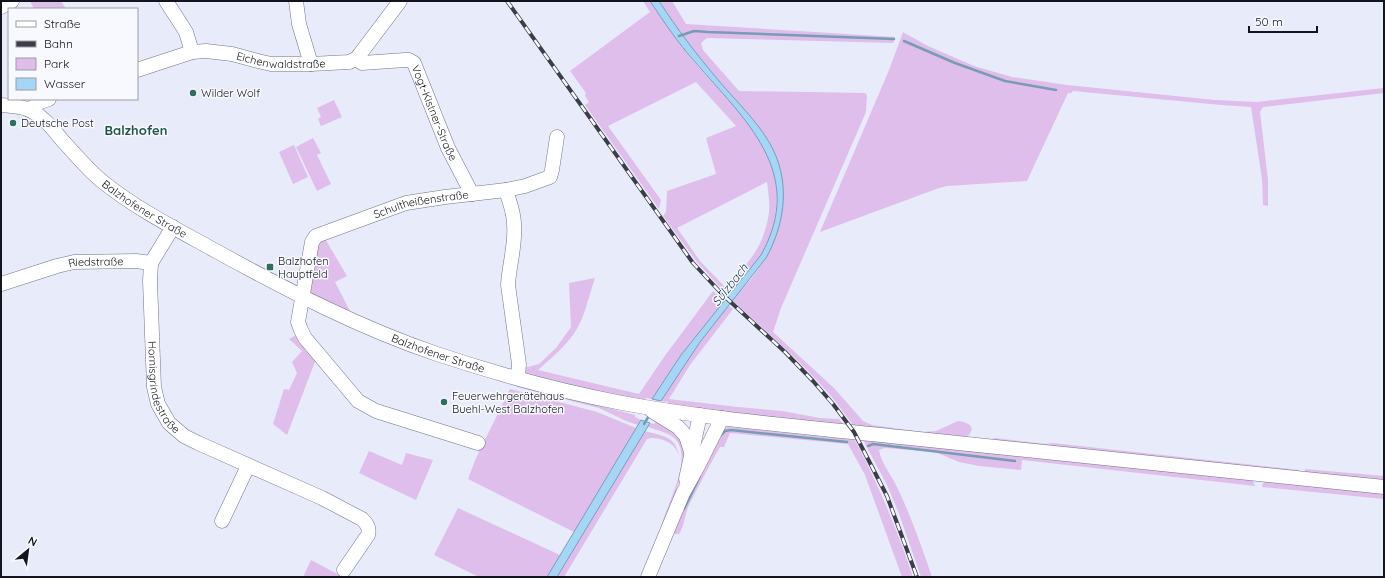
<svg xmlns="http://www.w3.org/2000/svg" width="1385" height="578" viewBox="0 0 1385 578" font-family="Quicksand,sans-serif">
	<style>
		.green { fill: #dfbeeb; fill-rule: evenodd }
		.water { fill: #a5d6f6; stroke: #799cb5 }
		.lines { fill: none; stroke-linecap: round; stroke-linejoin: round }
		.stream { stroke: #799cb5; stroke-width: 2.5 }
		.minor-casing { stroke: #70748a; stroke-width: 15 }
		.minor { stroke: #fff; stroke-width: 14 }
		.rail-casing { stroke: #3c3d47; stroke-width: 4 }
		.rail { stroke: #f8f9fe; stroke-width: 2.5; stroke-dasharray: 8; stroke-linecap: butt }
		.poi-dot { fill: #2d7062; stroke: #f8f9fe; stroke-width: 1.5 }
		.labels { text-anchor: middle; stroke-width: 3; stroke-linejoin: round; paint-order: stroke }
		.street-label { font-size: 11px; fill: #13141d; stroke: #f8f9fe }
		.poi-label { font-size: 11px; fill: #13141d; stroke: #f8f9fe; text-anchor: start }
		.water-label { font-size: 12px; font-style: italic; fill: #11384d; stroke: #f8f9fe }
		.quarter-label { font-size: 13px; font-weight: bold; fill: #205549; stroke: #f8f9fe }
	</style>
	<rect width="100%" height="100%" fill="#e8ebfa"/>
	<path class="green" d="M30,1H61L66,9H34Z
		M643,1H650C664,22 678,43 694,62C718,89 759,129 771,163C778,182 778,202 774,222C772,230 770,238 767,246C757,264 742,280 728,296L697,262L663,216L666,212L667,191L716,174L706,138L736,126L696,82L608,126L661,200L659,209L585,105L589,102L585,96L586,93L570,71L650,12ZM767,182C768,191 770,203 769,212C765,245 748,265 725,287L700,261L677,228Z
		M659,1H672L686,24L895,37L893,43L707,38L701,43L703,50L739,91L865,93L867,95L866,112L781,308L773,332L834,388L863,421L872,425L922,432L936,431L958,421L964,422L970,425L972,429L969,435L964,437L855,428C847,417 839,406 831,396C801,361 766,331 732,300L751,279L766,258L783,208L769,141L756,124L697,55L676,27Z
		M903,32L928,46L974,66L1012,77L1067,85L1215,100L1257,102L1384,88V93L1263,107L1260,112L1268,180V206L1263,205L1262,179L1251,107L1221,105L1073,91L1071,93H1068L1027,181L947,186L939,188L820,232L889,70Z
		M334,100L342,117L321,126L318,119L321,117L317,108Z
		M313,138L321,153L317,155L331,184L317,191L296,147Z
		M294,145L308,177L293,184L279,152Z
		M324,237L347,276L335,282L352,315L309,295L318,239Z
		M595,278C590,292 585,315 578,327C568,345 552,357 538,370L639,394L664,357L713,291L724,301L681,355L652,399L645,398V400L596,393L524,373V368L539,364L556,348L571,327L569,283Z
		M728,305L733,309L690,365L669,399L738,407L782,411L820,418L839,419L846,427L720,412L668,404V402L661,401L684,364Z
		M296,335L316,359L287,435L273,424L284,389L289,390L297,373L292,362L302,351L289,339Z
		M516,384L635,415V417L641,420L638,425L626,421L599,408L517,387L515,385Z
		M510,389L597,412L636,428L574,532L468,479L476,458Z
		M656,422C667,426 679,433 684,445C690,461 669,510 664,526L661,527C666,505 696,455 673,437C666,432 656,430 648,427L650,423L654,424Z
		M729,427L855,440C878,484 897,529 913,577H902L865,475L848,444L730,433L724,447H720C709,466 699,485 689,505C685,513 684,528 679,534H675L673,531L675,520L724,428Z
		M645,431C663,436 676,436 679,457C678,454 677,450 675,448C670,441 655,436 647,439L564,577H557Z
		M995,438L1046,444L1053,443L1299,470L1295,474L994,441L992,439Z
		M863,440L1251,479L1253,481L1255,486L1022,460L1021,470L979,466L959,462L935,452L885,448L879,450C881,462 889,472 895,483C910,513 921,545 932,577H921L898,511L887,485Z
		M369,451L402,465L406,453L433,460L416,500L359,473Z
		M1305,469L1384,476V484L1305,472Z
		M1267,480L1384,493V499L1262,487L1263,483Z
		M458,508L560,555L547,577H479L434,555Z
		M311,560L343,577H303Z"/>
	<path class="water" d="M650,1H659C677,29 697,55 719,81C736,101 756,120 769,142C791,179 786,222 766,258L700,342L661,401L652,399L681,355L761,255C807,173 745,120 695,62C678,43 664,22 650,1Z
		M641,420L650,423L557,577H547Z"/>
	<g class="lines">
		<path class="stream" d="M679,36L694,31L708,32L894,39
			M904,41L955,63L1005,81L1056,90
			M644,424L650,414
			M720,436L725,431L731,430L847,442
			M868,446L873,444L1015,461
			M684,509L700,476"/>
		<g class="minor-casing">
			<g id="minor">
				<path d="M166,1L186,32L192,52"/>
				<path d="M296,1L299,24L311,64"/>
				<path d="M1,7L12,1"/>
				<path id="s1" d="M356,59L362,63L405,60H409L414,63L448,148L472,194"/>
				<path id="s2" d="M137,70L192,52L206,51L232,54L258,61L271,64H311L349,62L356,59L360,54L400,1"/>
				<path id="s3" d="M1,105C11,106 21,106 30,110C44,117 53,129 62,140C75,154 88,170 103,182C138,210 178,230 216,251C287,290 360,328 437,354C497,374 559,391 622,403C714,420 807,427 900,437C1061,454 1223,470 1384,487"/>
				<path d="M29,110L40,102L49,99"/>
				<path d="M506,190C509,201 514,212 514,224C516,244 509,265 508,285L519,364L518,378"/>
				<path id="s4" d="M151,263L150,281L154,387L158,404L169,423L184,436L198,443L322,498L362,519C367,524 370,528 368,535L344,570"/>
				<path id="s5" d="M1,284L57,266L74,262L136,261L151,263L173,227"/>
				<path d="M652,411L678,427L686,436L691,452"/>
				<path id="s6" d="M478,443L376,411L358,401L305,338L301,330L298,322L312,242L316,236L406,203L445,197L506,190L525,186L550,177L552,170L557,137"/>
				<path d="M686,479L700,415"/>
				<path d="M222,521L248,466"/>
				<path d="M648,577L683,493L699,464L722,418"/>
			</g>
		</g>
		<use href="#minor" class="minor"/>
		<g class="rail-casing">
			<path id="rail" d="M507,1L693,263L722,294L785,352L813,381L833,404L854,432L887,496L917,577"/>
		</g>
		<use href="#rail" class="rail"/>
	</g>
	<g class="poi-dot">
		<circle cx="193" cy="93" r="4"/>
		<circle cx="13" cy="123" r="4"/>
		<rect x="266" y="263" width="8" height="8" rx="2"/>
		<circle cx="444" cy="402" r="4"/>
	</g>
	<g class="labels">
		<g class="street-label">
			<text dy="4" stroke="none"><textPath href="#s2" startOffset="148">Eichenwaldstraße</textPath></text>
			<text dy="4" stroke="none"><textPath href="#s1" startOffset="114">Vogt-Kistner-Straße</textPath></text>
			<text dy="4" stroke="none"><textPath href="#s6" startOffset="426">Schultheißenstraße</textPath></text>
			<text dy="4" stroke="none"><textPath href="#s3" startOffset="182">Balzhofener Straße</textPath></text>
			<text dy="4" stroke="none"><textPath href="#s5" startOffset="98">Riedstraße</textPath></text>
			<text dy="4" stroke="none"><textPath href="#s3" startOffset="510">Balzhofener Straße</textPath></text>
			<text dy="4" stroke="none"><textPath href="#s4" startOffset="127">Hornisgrindestraße</textPath></text>
		</g>
		<g class="poi-label">
			<text x="201" y="97">Wilder Wolf</text>
			<text x="21" y="127">Deutsche Post</text>
			<text x="278" y="265">Balzhofen<tspan x="278" dy="13">Hauptfeld</tspan></text>
			<text x="452" y="400">Feuerwehrgerätehaus<tspan x="452" dy="13">Buehl-West Balzhofen</tspan></text>
		</g>
		<g class="water-label">
			<text transform="translate(730 285) rotate(-52)" y="4">Sulzbach</text>
		</g>
		<g class="quarter-label">
			<text x="136" y="135">Balzhofen</text>
		</g>
	</g>
	<rect width="1385" height="578" fill="none" stroke="#13141d" stroke-width="4"/>
	<rect x="8" y="8" width="130" height="92" fill="#f8f9fe" stroke="#9c9da4"/>
	<rect x="16" y="21" width="20" height="6" fill="#ffffff" stroke="#9c9da4"/>
	<text x="44" y="28" font-size="12" fill="#13141d">Straße</text>
	<rect x="16" y="41" width="20" height="6" fill="#3c3d47" stroke="#9c9da4"/>
	<text x="44" y="48" font-size="12" fill="#13141d">Bahn</text>
	<rect x="16" y="58" width="20" height="12" fill="#dfbeeb" stroke="#9c9da4"/>
	<text x="44" y="68" font-size="12" fill="#13141d">Park</text>
	<rect x="16" y="78" width="20" height="12" fill="#a5d6f6" stroke="#9c9da4"/>
	<text x="44" y="88" font-size="12" fill="#13141d">Wasser</text>
	<g transform="translate(28 550) rotate(29)" stroke="#f8f9fe" stroke-width="3" paint-order="stroke">
	<path d="M0-3L7 15L0 10L-7 15Z" fill="#13141d"/>
	<text y="-6" font-size="11" font-weight="bold" text-anchor="middle" fill="#13141d">N</text>
	</g>
	<path d="M1249 26v6h68v-6" fill="none" stroke="#13141d" stroke-width="2"/>
	<text x="1255" y="26" font-size="12" fill="#13141d" stroke="#f8f9fe" stroke-width="3" paint-order="stroke">50 m</text>
</svg>
